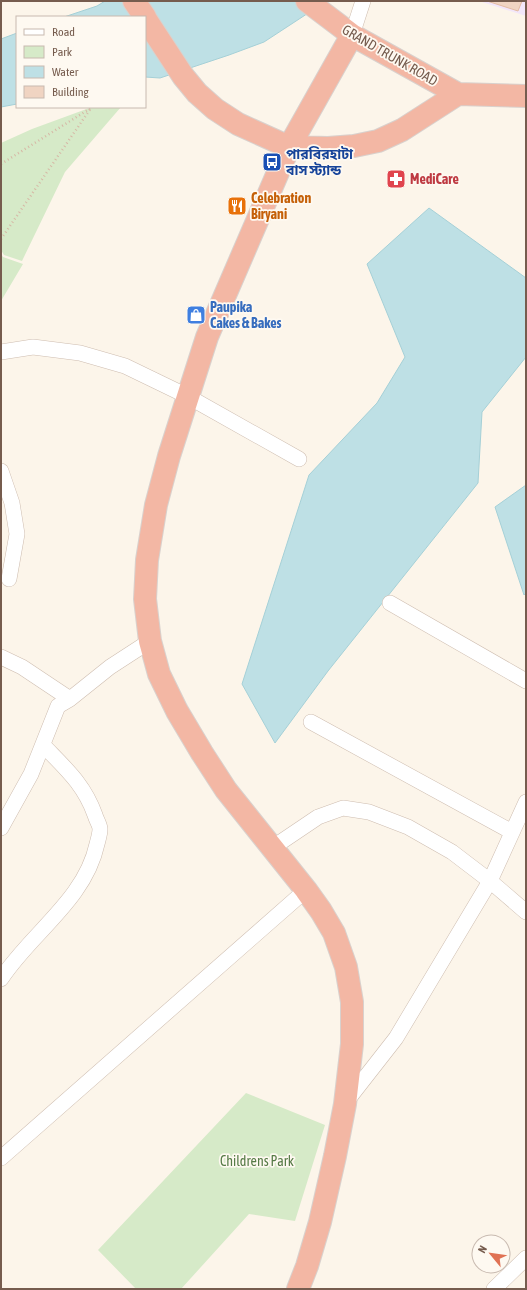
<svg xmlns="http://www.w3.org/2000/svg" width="527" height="1290" viewBox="0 0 527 1290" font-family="'Asap Condensed','Noto Sans Bengali',sans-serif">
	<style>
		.education { fill: #f2e6f9 }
		.green { fill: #d6eac8 }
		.water { fill: #bee0e5; stroke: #a5d0d7 }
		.building { fill: #f0d4c2; stroke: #e3bba3 }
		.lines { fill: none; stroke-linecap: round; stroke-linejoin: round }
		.street-casing { stroke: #cebdb0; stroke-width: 16 }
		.highway-casing { stroke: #d9d1cd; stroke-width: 24 }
		.path { stroke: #d6b7a5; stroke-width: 2.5; stroke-dasharray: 1 3; stroke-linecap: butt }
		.street { stroke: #fff; stroke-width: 15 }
		.highway { stroke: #f3b7a4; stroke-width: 22 }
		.labels { text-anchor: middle; stroke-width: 3.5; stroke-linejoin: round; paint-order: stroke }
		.street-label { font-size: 14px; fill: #765c4e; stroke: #fef9f1 }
		.transit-label { font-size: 14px; font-weight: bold; fill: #164399; stroke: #fef9f1; text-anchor: start }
		.health-label { font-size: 14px; font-weight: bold; fill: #be3a42; stroke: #fef9f1; text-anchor: start }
		.food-label { font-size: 14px; font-weight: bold; fill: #c56008; stroke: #fef9f1; text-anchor: start }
		.shop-label { font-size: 14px; font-weight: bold; fill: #366cbe; stroke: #fef9f1; text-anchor: start }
		.park-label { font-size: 14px; fill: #567b46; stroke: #fef9f1 }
	</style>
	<rect width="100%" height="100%" fill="#fcf5ea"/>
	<path class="education" d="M479,1H526V16Z"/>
	<path class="green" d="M92,107H121L65,172L22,261L4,255L1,250V143L32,129Z
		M1,254L3,257L23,264L1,301Z
		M246,1093L325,1125L295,1221L249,1214L181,1289H136L98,1250Z"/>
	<path class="water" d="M105,1H321L319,6L264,42L229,55L160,78L145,77V17H64L97,6Z
		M17,33V104L1,107V39Z
		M429,208L526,278V357L482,412L478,483L328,671L275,743L242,684L309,475L377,403L405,357L367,264Z
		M526,485V593L524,595L495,507Z"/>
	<path class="building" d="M487,1H522L518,11Z"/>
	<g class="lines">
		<g class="street-casing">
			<path id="street" d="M352,35L363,1
				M1,352L33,347L80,353L125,366L187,396L299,459
				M1,471L12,503L17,534L9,579
				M390,603L526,681
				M1,657L22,667L70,699
				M311,722L512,832
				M1,828L31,774L58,706L70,699L110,667L150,641
				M272,848L318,817L343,808L369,812L408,827L452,852L490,881L526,912
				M1,979C31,933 85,900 97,844C98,840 100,834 100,829C100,825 96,819 95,815C84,784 65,768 43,745
				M346,1102L396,1038L490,881L526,802
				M1,1158L306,890
				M494,1289L526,1258"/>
		</g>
		<g class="highway-casing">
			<path id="highway" d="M134,1L145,17
				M307,1L352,35L458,94L526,96
				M145,18L183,76L197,93L215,109L238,124L289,147L328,148L354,146L378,141L402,130L458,94
				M298,1289L307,1266L320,1222L335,1156L345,1104L352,1044V1002L346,967L334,933L321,911L306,890L226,790L202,753L177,711L159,674L150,641L145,599L147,560L156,505L169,456L207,337L289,147L352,35"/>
		</g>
		<path class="path" d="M1,164L91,108L1,239"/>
		<use href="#street" class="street"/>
		<use href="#highway" class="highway"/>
	</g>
	<defs>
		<g id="bus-square" transform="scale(1)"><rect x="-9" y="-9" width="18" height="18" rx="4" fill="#1a4fb4" stroke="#fef9f1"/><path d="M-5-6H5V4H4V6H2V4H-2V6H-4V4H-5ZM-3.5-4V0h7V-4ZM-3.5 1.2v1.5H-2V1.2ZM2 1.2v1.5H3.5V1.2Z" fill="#fff"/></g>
		<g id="pharmacy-square" transform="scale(1)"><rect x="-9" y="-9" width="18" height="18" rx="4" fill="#e0444e" stroke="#fef9f1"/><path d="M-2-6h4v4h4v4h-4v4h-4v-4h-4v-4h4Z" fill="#fff"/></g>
		<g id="restaurant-square" transform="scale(1)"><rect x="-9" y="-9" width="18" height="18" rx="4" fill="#e8710a" stroke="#fef9f1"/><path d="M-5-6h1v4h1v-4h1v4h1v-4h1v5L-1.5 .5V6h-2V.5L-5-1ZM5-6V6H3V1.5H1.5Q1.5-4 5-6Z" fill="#fff"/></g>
		<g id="shop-square" transform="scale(1)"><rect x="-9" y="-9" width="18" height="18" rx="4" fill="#3f7fe0" stroke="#fef9f1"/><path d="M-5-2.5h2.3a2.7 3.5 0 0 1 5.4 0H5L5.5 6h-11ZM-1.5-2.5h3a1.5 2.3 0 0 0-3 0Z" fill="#fff"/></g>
	</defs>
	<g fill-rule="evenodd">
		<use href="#bus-square" x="272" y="162"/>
		<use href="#pharmacy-square" x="396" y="179"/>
		<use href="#restaurant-square" x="237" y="206"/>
		<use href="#shop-square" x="196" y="315"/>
	</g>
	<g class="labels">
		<g class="street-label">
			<text transform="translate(390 55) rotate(30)" y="5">GRAND TRUNK ROAD</text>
		</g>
		<g class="transit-label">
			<text x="286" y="159">পারবিরহাটা<tspan x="286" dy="16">বাস স্ট্যান্ড</tspan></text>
		</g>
		<g class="health-label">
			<text x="410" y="184">MediCare</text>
		</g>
		<g class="food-label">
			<text x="251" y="203">Celebration<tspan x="251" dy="16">Biryani</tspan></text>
		</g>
		<g class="shop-label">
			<text x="210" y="312">Paupika<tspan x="210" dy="16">Cakes &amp; Bakes</tspan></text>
		</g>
		<g class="park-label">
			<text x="257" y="1166">Childrens Park</text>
		</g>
	</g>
	<rect width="527" height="1290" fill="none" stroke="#765c4e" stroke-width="4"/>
	<rect x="16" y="16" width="130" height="92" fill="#fef9f1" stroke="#c8bab0"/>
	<rect x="24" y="29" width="20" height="6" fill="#ffffff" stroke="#c8bab0"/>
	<text x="52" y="36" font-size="12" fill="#765c4e">Road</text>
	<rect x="24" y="46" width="20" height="12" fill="#d6eac8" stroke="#c8bab0"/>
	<text x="52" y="56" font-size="12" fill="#765c4e">Park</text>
	<rect x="24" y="66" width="20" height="12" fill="#bee0e5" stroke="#c8bab0"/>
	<text x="52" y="76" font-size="12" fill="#765c4e">Water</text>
	<rect x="24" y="86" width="20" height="12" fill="#f0d4c2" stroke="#c8bab0"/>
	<text x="52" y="96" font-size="12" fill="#765c4e">Building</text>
	<g transform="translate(491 1254) rotate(299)"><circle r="19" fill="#fef9f1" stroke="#c8bab0"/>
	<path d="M0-3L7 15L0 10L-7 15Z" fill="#e07254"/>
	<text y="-6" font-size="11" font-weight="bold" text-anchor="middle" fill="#765c4e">N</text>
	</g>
</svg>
